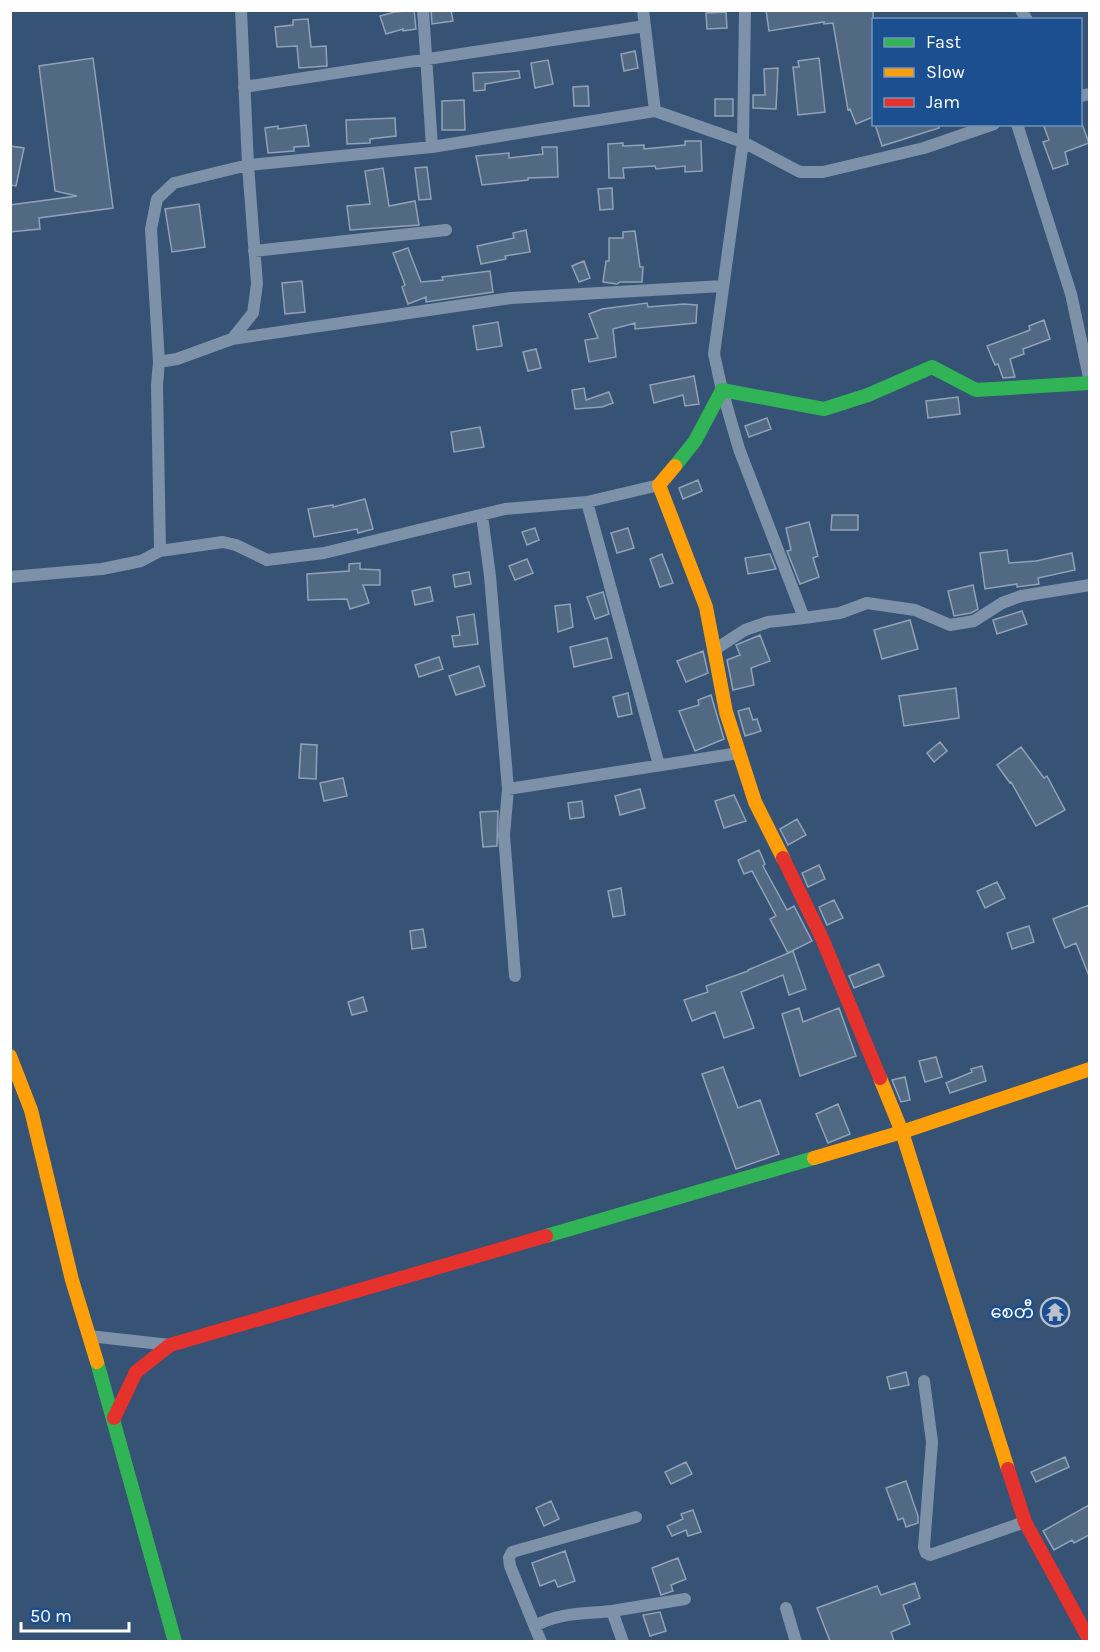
<svg xmlns="http://www.w3.org/2000/svg" width="1100" height="1652" viewBox="0 0 1100 1652" font-family="Karla,'Noto Sans Myanmar',sans-serif">
	<style>
		.building { fill: #526984; stroke: #92a2b6; stroke-width: 1.5 }
		.lines { fill: none; stroke-linecap: round; stroke-linejoin: round }
		.street { stroke: #7d92a8; stroke-width: 12 }
		.fast { stroke: #30b455; stroke-width: 14 }
		.slow { stroke: #ff9f0a; stroke-width: 14 }
		.jam { stroke: #e5322d; stroke-width: 14 }
		.labels { text-anchor: middle; stroke-width: 5; stroke-linejoin: round; paint-order: stroke }
		.poi-label { font-size: 18px; fill: #fff; stroke: #1b4f8f; text-anchor: end }
	</style>
	<rect width="100%" height="100%" fill="#365274"/>
	<path class="building" d="M414,10L416,29L403,31V29L386,34L380,16L395,12Z
		M431,10H451L453,21L432,24Z
		M766,10H873V117L856,124L850,109L848,110L833,23L824,24V22L769,31Z
		M726,12L727,28L707,29L706,13Z
		M308,19L311,47L326,46L327,66L299,68L297,46L277,47L275,27L293,25V20Z
		M635,51L638,68L624,71L621,54Z
		M93,58L113,208L39,218L40,229L10,232V205L77,196L55,191L39,66Z
		M819,58L825,112L798,115L793,67H799L798,61Z
		M548,60L553,84L535,88L531,63Z
		M778,68L776,109L753,108V95H765L764,69Z
		M519,71L520,78L485,84V90L474,91L473,73Z
		M588,86L589,106H574L573,87Z
		M715,99H733V116H715Z
		M464,100L465,130H442V101Z
		M395,118L396,136L370,139V143L347,144L346,120Z
		M875,124H939V128L882,146Z
		M1043,124H1082L1089,143L1065,152L1068,164L1053,169L1043,142L1049,140Z
		M306,125L309,146L294,147V151L268,153L265,128L278,126V129Z
		M685,141H701L702,171L685,172V166L656,169L655,166L623,168L624,178H609L608,144L623,143V146L644,145V149L685,145Z
		M10,146L24,148L16,186L10,185Z
		M542,147H557L558,177L528,178V180L482,185L476,156L509,153V158L543,154Z
		M427,167L431,199L419,200L415,168Z
		M383,168L389,206L415,201L419,225L350,230L347,206L370,204L365,171Z
		M612,188L613,209L600,210L598,189Z
		M199,204L205,247L172,252L165,209Z
		M526,230L530,252L505,256L506,259L481,264L477,246L514,238L513,233Z
		M635,231L640,267H643L642,282H620L617,284L603,282L606,261H609V238H623V232Z
		M408,248L421,282L443,280L442,277L490,271L493,292L426,302V297L408,304L402,287L405,285L393,253Z
		M584,261L590,278L579,282L572,266Z
		M302,281L305,312L285,314L282,283Z
		M647,303L648,307L684,304L697,305L696,323L635,329V323L613,329L616,357L589,362L585,340L598,338L589,314L602,309Z
		M1044,320L1050,339L1023,349L1024,354L1010,359L1015,377L1003,378L998,364L995,365L987,346L1030,330L1029,326Z
		M498,322L502,346L477,350L473,326Z
		M536,349L541,368L528,371L523,352Z
		M694,376L699,404L685,406L683,395L654,403L650,385Z
		M584,388L586,400L609,392L613,403L602,407L575,409L572,390Z
		M958,397L960,414L928,418L926,401Z
		M767,418L771,429L749,437L745,426Z
		M480,427L484,447L454,452L451,432Z
		M698,480L702,491L683,499L679,488Z
		M365,499L373,529L358,533L357,529L314,537L308,509L333,505V507Z
		M832,515H858V530H831Z
		M809,522L818,556L813,558L819,577L800,584L787,551L791,550L786,528Z
		M535,528L539,540L527,545L522,532Z
		M628,528L634,548L617,553L611,533Z
		M1007,550L1009,563L1036,561L1072,553L1075,570L1038,578L1039,584L1017,587V584L985,589L980,553Z
		M662,554L673,583L660,587L650,559Z
		M770,554L776,569L748,574L745,558Z
		M527,559L533,573L515,580L509,566Z
		M360,563V569L380,570V585H363L369,603L350,609L347,599L308,600L307,574L349,571V564Z
		M469,572L471,584L455,587L453,575Z
		M973,585L978,609L971,613L954,616L948,591Z
		M430,587L433,601L415,605L412,591Z
		M603,592L609,614L595,619L587,597Z
		M570,604L573,627L558,632L555,606Z
		M1022,611L1027,624L997,634L993,620Z
		M474,614L478,644L454,647L452,636L460,635L457,617Z
		M910,620L918,649L882,659L874,630Z
		M760,635L770,661L751,668L754,685L733,690L727,660L740,655L736,645Z
		M607,638L612,658L574,667L570,647Z
		M703,651L708,673L686,682L677,661Z
		M439,657L443,669L419,677L415,665Z
		M479,666L485,686L456,695L449,676Z
		M956,688L959,718L904,726L899,696Z
		M628,693L632,714L618,717L613,697Z
		M711,695L724,739L695,751L679,711L699,705L698,700Z
		M749,708L753,720L757,719L761,731L745,736L738,711Z
		M940,742L947,751L934,762L927,753Z
		M301,744L317,745L316,779L299,778Z
		M1021,747L1044,778L1047,776L1065,810L1036,826L1011,782L1010,783L997,765Z
		M343,778L347,796L324,801L320,783Z
		M640,789L645,808L620,815L615,796Z
		M734,795L746,821L724,828L715,801Z
		M582,801L584,817L570,819L568,803Z
		M498,811L497,846L483,847L480,812Z
		M797,819L806,835L788,845L780,829Z
		M759,850L765,864L763,866L787,910L794,906L812,941L788,953L770,919L776,916L752,871L744,874L738,860Z
		M819,865L825,879L808,887L802,873Z
		M997,882L1005,898L985,908L977,891Z
		M621,888L625,915L613,917L608,891Z
		M834,900L843,918L827,925L819,907Z
		M1089,905V976L1076,943L1065,948L1053,919Z
		M1029,926L1034,942L1012,949L1007,933Z
		M423,929L426,947L412,949L410,931Z
		M793,951L806,989L789,995L783,975L741,992L754,1028L724,1038L715,1012L692,1021L684,1000L708,992L706,986L748,971V970Z
		M879,964L884,976L854,988L849,976Z
		M363,997L367,1011L352,1015L348,1002Z
		M799,1008L803,1022L839,1008L856,1056L800,1076L782,1014Z
		M936,1057L942,1077L925,1082L919,1061Z
		M982,1066L986,1081L950,1093L946,1083L972,1072L971,1069Z
		M723,1067L738,1108L760,1100L779,1154L736,1169L702,1074Z
		M905,1077L910,1100L901,1102L892,1080Z
		M838,1104L850,1134L828,1143L816,1114Z
		M906,1372L909,1385L890,1389L887,1377Z
		M1065,1457L1069,1467L1036,1482L1031,1472Z
		M686,1462L692,1474L671,1484L665,1472Z
		M906,1481L918,1516V1523L906,1527L903,1518L898,1520L886,1488Z
		M551,1501L559,1519L544,1526L536,1508Z
		M1089,1505V1535L1074,1543L1072,1540L1054,1550L1043,1531Z
		M693,1510L701,1532L688,1536L686,1530L672,1536L667,1526L683,1519L681,1514Z
		M565,1551L575,1581L558,1587L555,1580L540,1586L532,1563Z
		M678,1558L686,1579L671,1585L673,1591L661,1595L652,1568Z
		M915,1583L920,1598L903,1605L910,1624L891,1632L894,1641H830L817,1608L877,1586L881,1595Z
		M660,1612L666,1631L650,1636L643,1615Z"/>
	<g class="lines">
		<path class="street" d="M423,10L432,147
			M643,10L655,111
			M1021,10L1027,20
			M244,87L645,26
			M1080,96L1090,94
			M1017,124L1071,294L1090,382
			M254,251L446,230
			M232,339L511,298L723,286
			M159,362L151,229L157,199L174,183L248,165L432,147L655,111L743,142L800,172H823L924,148L994,124
			M587,502L659,765
			M482,516L490,576L508,789L504,835L515,976
			M160,551L223,542L236,545L267,560L324,553L505,509L587,502L659,485
			M10,577L102,569L141,561L160,551L157,385L159,362L177,359L232,339L253,313L257,284L248,165L241,10
			M804,618L840,613L867,603L915,610L950,625L974,621L1002,603L1021,596L1090,585
			M714,650L745,630L768,622L804,618L739,449L722,390L714,354L743,142L745,10
			M508,789L739,753
			M89,1336L170,1345
			M924,1381L932,1442L924,1547L926,1553L930,1555L1025,1522
			M786,1608L796,1642
			M612,1611L623,1642
			M535,1626C559,1612 586,1614 612,1611C636,1607 661,1603 685,1599
			M541,1642L510,1566L509,1558L512,1552L636,1517"/>
		<path class="fast" d="M675,466L695,441L722,390L824,409L868,395L932,367L976,390L1090,383
			M546,1236L814,1158
			M97,1362L175,1642"/>
		<path class="slow" d="M675,466L659,485L706,607L726,712L755,802L783,858
			M10,1056L31,1110L72,1280L97,1362
			M880,1078L902,1132L1008,1469
			M814,1158L902,1132L1090,1069"/>
		<path class="jam" d="M783,858L821,936L880,1078
			M114,1418L136,1372L170,1345L546,1236
			M1008,1469L1025,1522L1090,1641"/>
	</g>
	<defs>
		<g id="temple-ring" transform="scale(1.5)"><circle r="9.5" fill="#1b4f8f" stroke="#b9c2ce" stroke-width="1.5"/><path d="M0-6L5-2H3V0L6.5 2.5H4V6H1.5V3h-3V6H-4V2.5H-6.5L-3 0V-2H-5Z" fill="#b9c2ce"/></g>
	</defs>
	<g fill-rule="evenodd">
		<use href="#temple-ring" x="1055" y="1312"/>
	</g>
	<g class="labels">
		<g class="poi-label">
			<text x="1034" y="1318">စေတီ</text>
		</g>
	</g>
	<rect width="1100" height="1652" fill="none" stroke="#ffffff" stroke-width="24"/>
	<rect x="872" y="18" width="210" height="108" fill="#1b4f8f" stroke="#7695bc" stroke-width="1.5"/>
	<rect x="884" y="38" width="30" height="9" fill="#30b455" stroke="#7695bc" stroke-width="1.5"/>
	<text x="926" y="48" font-size="18" fill="#ffffff">Fast</text>
	<rect x="884" y="68" width="30" height="9" fill="#ff9f0a" stroke="#7695bc" stroke-width="1.5"/>
	<text x="926" y="78" font-size="18" fill="#ffffff">Slow</text>
	<rect x="884" y="98" width="30" height="9" fill="#e5322d" stroke="#7695bc" stroke-width="1.5"/>
	<text x="926" y="108" font-size="18" fill="#ffffff">Jam</text>
	<path d="M21 1622v9h108v-9" fill="none" stroke="#ffffff" stroke-width="3"/>
	<text x="30" y="1622" font-size="18" fill="#ffffff" stroke="#1b4f8f" stroke-width="4.5" paint-order="stroke">50 m</text>
</svg>
